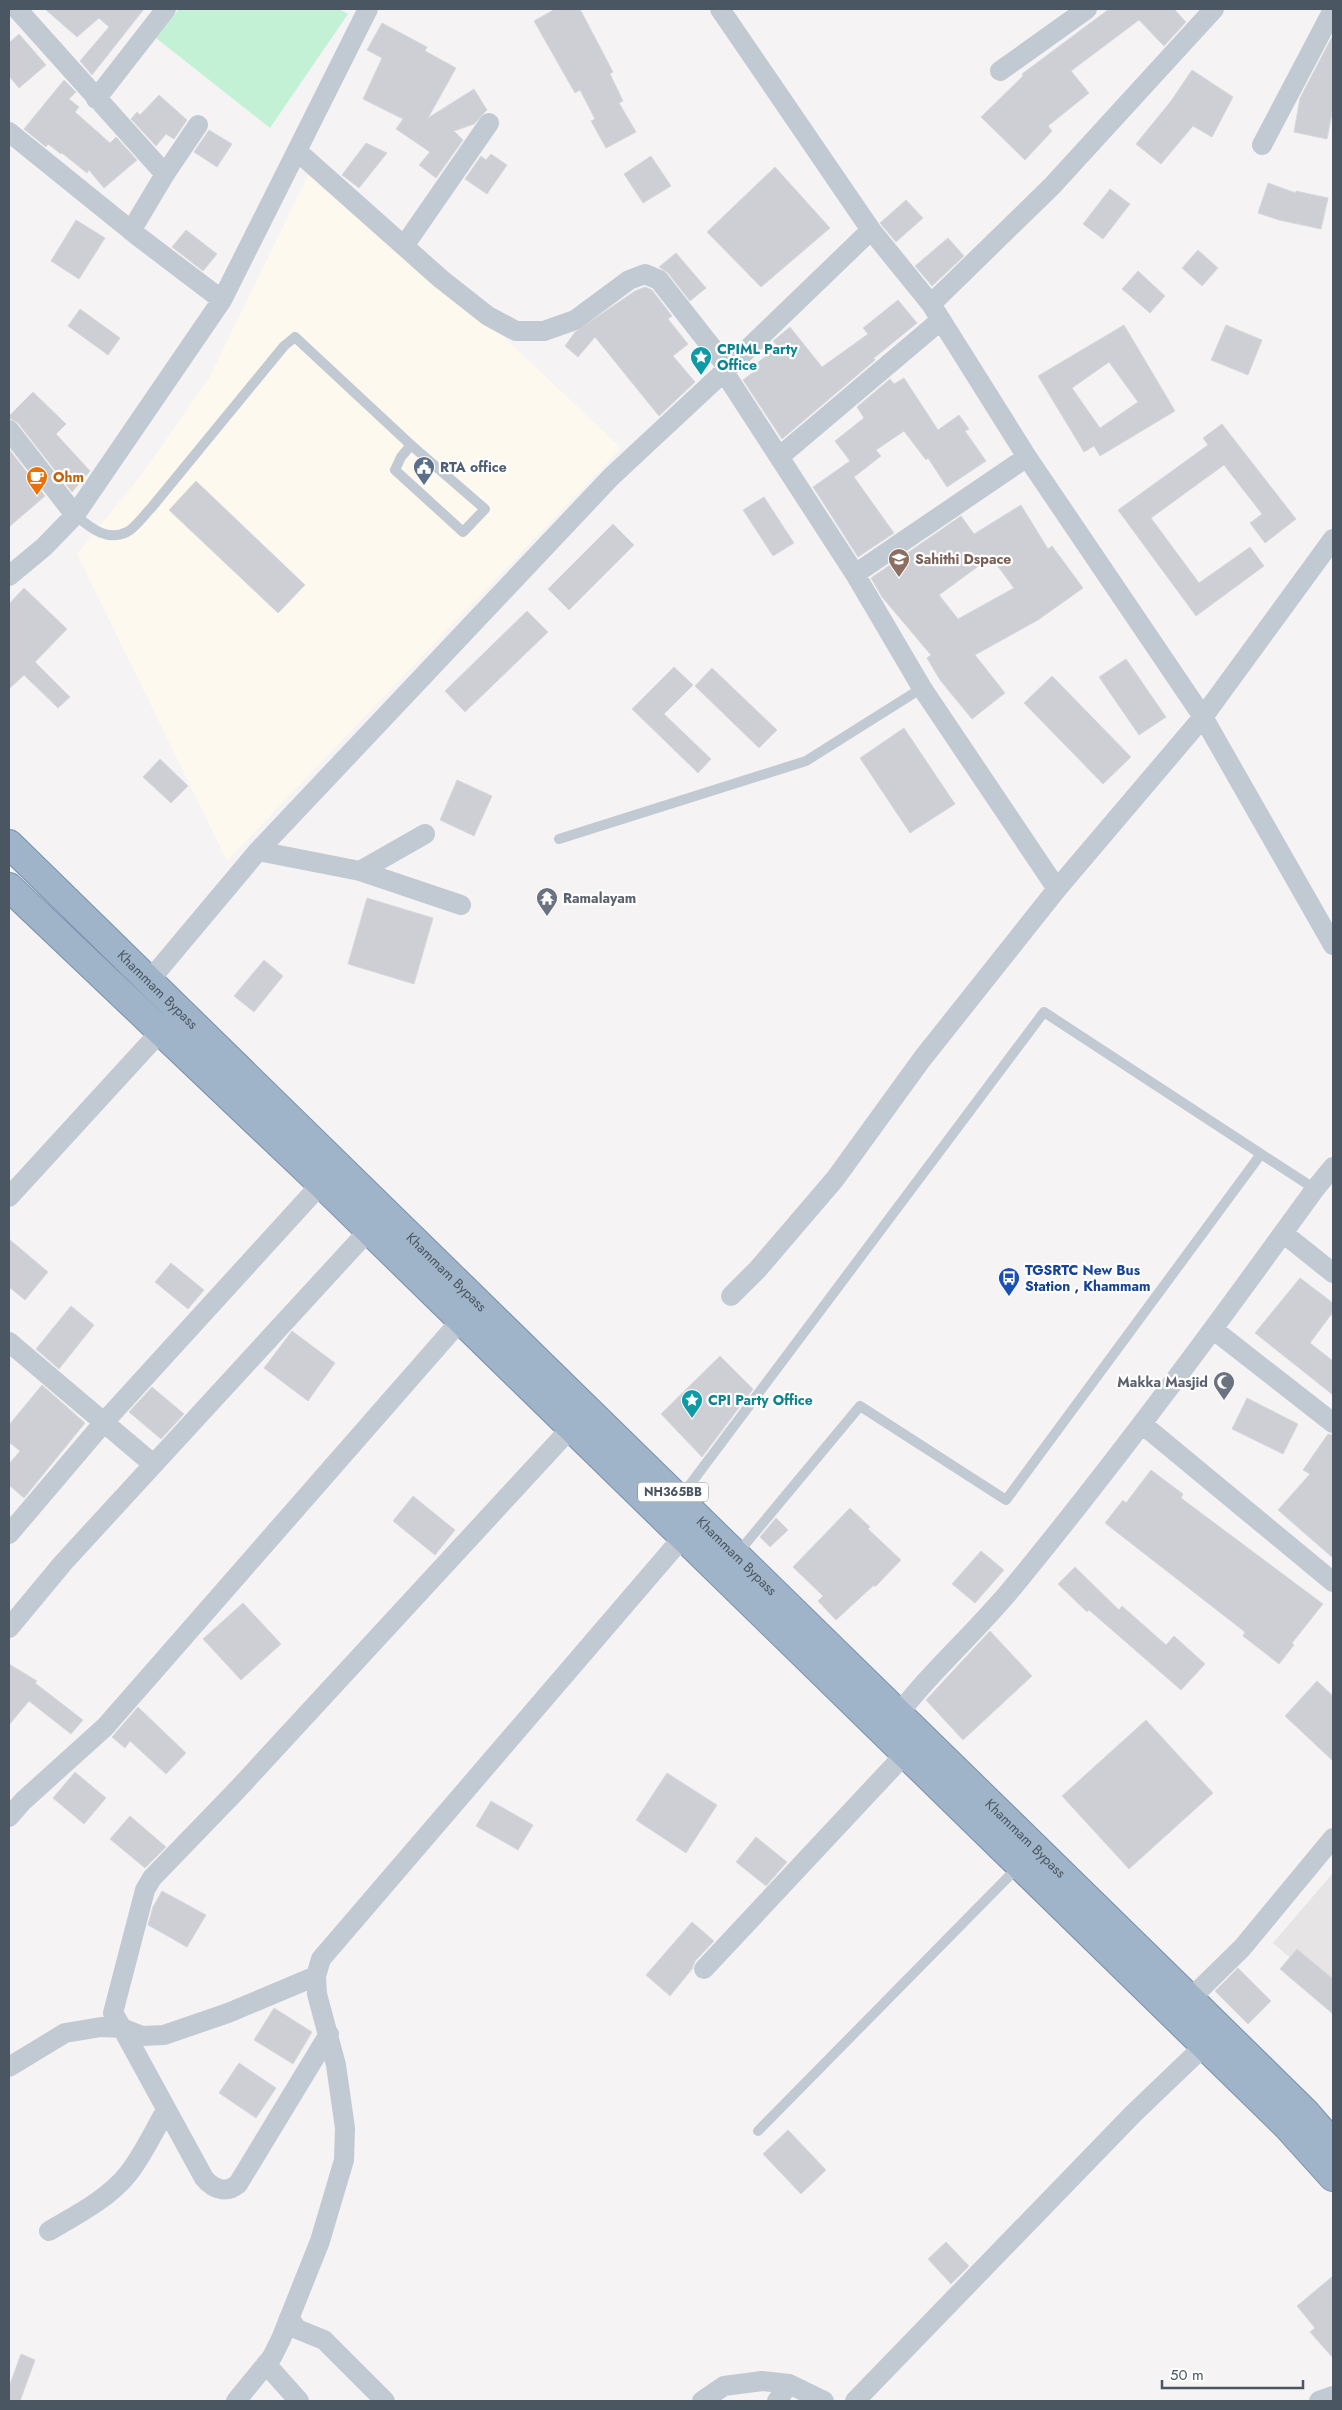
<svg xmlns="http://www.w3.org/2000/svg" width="1342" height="2410" viewBox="0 0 1342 2410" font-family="Jost,sans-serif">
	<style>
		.commercial { fill: #fdf9ef }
		.education { fill: #e6e4e5 }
		.green { fill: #c3f1d5 }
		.building { fill: #cdcfd5; stroke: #d7d9de; fill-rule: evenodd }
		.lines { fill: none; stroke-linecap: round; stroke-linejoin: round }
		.trunk-casing { stroke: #7690ad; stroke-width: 30 }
		.service { stroke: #c1cad2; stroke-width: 10 }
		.minor { stroke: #c1cad2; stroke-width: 20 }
		.trunk { stroke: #9fb4c9; stroke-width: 28 }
		.labels { text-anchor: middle; stroke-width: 4.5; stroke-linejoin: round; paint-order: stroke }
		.shield { fill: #fff; stroke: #808990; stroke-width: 1 }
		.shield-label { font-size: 12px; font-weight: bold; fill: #4a5661 }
		.culture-label { font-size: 14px; font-weight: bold; fill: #0d838f; stroke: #fff; text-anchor: start }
		.service-label { font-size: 14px; font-weight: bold; fill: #4e5e75; stroke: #fff; text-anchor: start }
		.food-label { font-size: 14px; font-weight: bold; fill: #c56008; stroke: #fff; text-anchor: start }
		.education-label { font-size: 14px; font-weight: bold; fill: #785e54; stroke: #fff; text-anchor: start }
		.worship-label { font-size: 14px; font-weight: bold; fill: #5b616d; stroke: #fff; text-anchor: start }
		.street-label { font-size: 14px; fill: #4a5661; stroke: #fff }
		.transit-label { font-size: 14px; font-weight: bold; fill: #164399; stroke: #fff; text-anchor: start }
	</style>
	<rect width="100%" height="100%" fill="#f5f3f3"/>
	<path class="commercial" d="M316,159L621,448L227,861L77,554L142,474L209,378Z"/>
	<path class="education" d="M1333,1873V1995L1273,1943Z"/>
	<path class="green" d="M179,9H339L348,14L270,128L156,38Z"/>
	<path class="building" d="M45,9H144L92,75L80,61L109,27L99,18L77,37Z
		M555,9H580L613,72L610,74L623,101L619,103L636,132L606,148L591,121L595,119L580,90L575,93L534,21Z
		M1109,9H1174L1186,22L1164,46L1139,20L1071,71L1089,93L1048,126L1052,131L1025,160L981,117L1023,76L1022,74Z
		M382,23L427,47L425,51L456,68L428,118L474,89L487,110L474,124L454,131L463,140L436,178L419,165L430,152L396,129L403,119L363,99L382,58L367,50Z
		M19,34L46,65L19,88L9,76V43Z
		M1333,35V108L1327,139L1294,132L1300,98Z
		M1192,70L1233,97L1212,137L1193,126L1161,164L1136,144L1171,101Z
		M64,80L76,92L69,99L79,107L75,112L110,143L116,137L137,160L104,188L89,170L87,173L62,153L61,154L48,144L46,147L24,129Z
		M159,95L187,120L174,139L166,134L156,146L131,119L137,112L140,115Z
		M209,130L232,144L217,167L194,152Z
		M366,143L387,153L359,188L342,175Z
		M491,154L507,165L487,194L465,179L481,156L486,160Z
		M651,156L671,186L643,203L624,174Z
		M775,167L830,228L761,287L707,232Z
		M1268,183L1296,193V191L1328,198L1321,229L1279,220L1258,213Z
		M1110,189L1130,204L1103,239L1083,224Z
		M906,200L923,218L896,242L880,223Z
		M76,220L105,238L79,279L51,261Z
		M186,230L217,254L203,271L172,247Z
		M948,238L964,256L932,286L915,266Z
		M1198,250L1218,268L1202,286L1182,268Z
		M676,253L706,288L690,301L668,273L659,267Z
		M1138,271L1165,296L1150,313L1122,289Z
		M645,287L652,290L672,316L668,319L688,344L673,356L695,382L659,416L595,337L578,357L565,346L575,332L635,291Z
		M898,300L917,323L874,358L875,360L782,439L743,380L760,367L757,363L778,347L773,341L790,327L822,367L868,334L863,328Z
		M80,309L120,338L108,355L68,326Z
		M1124,325L1175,411L1100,456L1094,446L1084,452L1038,376ZM1109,362L1138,402L1100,428L1072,388Z
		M1226,325L1262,340L1248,375L1211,360Z
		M904,378L938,430L959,415L969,429L965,431L986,461L947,487L928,458L926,460L904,431L876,450L881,456L854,477L894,533L858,557L813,487L850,461L835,441L864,418L857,407L890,379L894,384Z
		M33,392L66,424L56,434L90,471L72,492L18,423L9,418V416Z
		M1222,424L1296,519L1265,543L1250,523L1262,514L1224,465L1151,518L1199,583L1250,547L1264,566L1196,616L1118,510L1208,445L1203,438Z
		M9,449L45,496L9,527Z
		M196,481L305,585L278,613L169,510Z
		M764,497L794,543L773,556L743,510Z
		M1021,505L1048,549L1052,546L1083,588L1038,620L975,655L1005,693L972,719L940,680L927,658L931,655L882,597L871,578L961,516L974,534ZM991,557L1014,588L958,619L939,595Z
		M613,524L634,545L569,610L548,589Z
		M24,588L67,629L35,662L70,697L58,708L24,675L9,689V604Z
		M527,611L548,632L465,712L445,691Z
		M1126,659L1166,717L1139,735L1099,677Z
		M674,667L693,685L664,714L711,759L698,773L632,709Z
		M712,668L777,730L759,748L695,686Z
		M1052,676L1131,757L1103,784L1024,703Z
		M904,728L955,804L910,833L860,758Z
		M160,759L188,786L171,803L143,777Z
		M457,780L492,796L474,836L440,820Z
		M367,898L433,918L414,984L348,964Z
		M264,960L283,976L254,1012L234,996Z
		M9,1239L48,1272L25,1300L9,1287Z
		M171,1263L204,1290L188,1309L155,1282Z
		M1300,1278L1333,1303V1312L1310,1343L1333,1361V1395L1255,1333Z
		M71,1306L94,1325L59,1369L36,1349Z
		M292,1331L335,1363L308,1401L264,1368Z
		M720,1356L753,1389L702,1457L661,1414Z
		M42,1385L85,1423L24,1498L9,1485V1464L20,1451L9,1442V1425Z
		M152,1387L184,1414L161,1439L129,1412Z
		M1247,1398L1298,1424L1283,1454L1232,1429Z
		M1328,1434L1333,1435V1558L1278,1510L1310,1474L1303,1470Z
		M1151,1470L1183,1494L1181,1498L1323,1604L1292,1643L1294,1645L1279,1664L1243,1636L1245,1632L1105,1523L1123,1500L1126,1503Z
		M413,1496L455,1530L435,1555L393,1521Z
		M850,1508L870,1527L868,1529L901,1560L875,1587L874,1585L836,1620L818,1601L823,1596L793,1567Z
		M776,1518L788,1530L770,1547L760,1537Z
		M981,1551L1004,1570L975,1603L952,1584Z
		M1075,1567L1119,1610L1122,1606L1166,1645L1174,1636L1205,1664L1181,1690L1089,1610L1087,1612L1058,1584Z
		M243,1603L281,1644L241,1680L203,1639Z
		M990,1631L1032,1676L963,1740L926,1700Z
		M9,1664L37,1681L35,1683L83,1720L71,1734L29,1701L9,1725Z
		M1317,1681L1333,1696V1761L1285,1716Z
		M138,1707L186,1753L166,1774L130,1741L125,1748L112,1737Z
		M1146,1720L1213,1793L1129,1869L1062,1796Z
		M75,1772L106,1798L84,1824L53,1798Z
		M667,1773L717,1805L686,1853L636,1820Z
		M491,1801L533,1825L518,1850L476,1826Z
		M130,1816L166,1847L145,1868L110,1839Z
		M756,1837L787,1862L766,1886L736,1862Z
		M162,1891L206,1915L187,1947L148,1925L153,1907Z
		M692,1922L714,1941L695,1961L692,1969L670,1996L646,1975Z
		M1297,1949L1333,1979V2014L1280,1969Z
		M1238,1968L1271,2001L1248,2024L1215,1991Z
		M274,2008L312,2032L293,2064L254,2040Z
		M239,2063L276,2088L256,2118L219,2093Z
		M788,2130L826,2170L801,2194L763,2154Z
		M946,2242L969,2266L951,2284L928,2259Z
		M1333,2276V2358L1310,2332L1315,2328L1297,2306Z
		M21,2354L35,2360L20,2401H9V2387Z"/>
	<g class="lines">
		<g class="trunk-casing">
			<g id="trunk">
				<path id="s1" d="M9,844L1190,1999L1305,2112L1333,2144"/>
				<path d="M9,887L330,1192L1287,2126L1333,2177"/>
			</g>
		</g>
		<path class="service" d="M75,515C90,527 106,542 127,532C135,528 145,514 152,507L284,346L295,337L411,445L485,509L463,532L395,470L401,457L411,445
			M559,839L806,761L922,688
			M680,1498L1044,1012L1261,1154
			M737,1554L860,1406L1006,1500L1261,1154L1315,1189
			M758,2131L1019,1866"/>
		<path class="minor" d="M17,9L165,174
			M720,9L871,230
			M1000,71L1087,9
			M96,99L166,9
			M9,132L139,237L222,300
			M1262,145L1333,10
			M297,151L441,279L488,316L516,331H544L575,320L629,280L645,274L659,280L728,368
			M131,231L165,174L198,125
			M404,246L489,123
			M931,304L1052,186L1214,9
			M724,372L855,574L922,688L1057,889
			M9,430L75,515
			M779,457L941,320
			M855,574L1027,457
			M9,576L44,547L75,515L222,300L368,9
			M258,851L360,871L461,905
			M360,871L425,834
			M149,981L258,851L611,477L728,368L871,230L931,304L1027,457L1203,717L1333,539
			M9,1197L161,1031
			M1283,1233L1333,1273
			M731,1296L758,1269L835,1179L922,1059L1057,889L1203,717L1333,945
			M1214,1330L1333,1423
			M9,1342L153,1464
			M1142,1424L1333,1582
			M9,1534L105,1421L321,1184
			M9,1628L63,1563L369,1230
			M890,1725C928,1673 978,1631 1018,1581C1122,1454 1219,1322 1315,1189L1333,1167
			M9,1817L23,1801L105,1727L461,1320
			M704,1969L905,1754
			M1190,1999L1242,1948L1333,1838
			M122,2028L204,2178C213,2189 226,2194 238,2184L329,2034
			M122,2028L142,2036L164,2035L228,2013L316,1976
			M9,2067L65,2033L101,2027L122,2028L113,2013L145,1890L152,1878L237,1790L571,1428
			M49,2231C76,2215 108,2199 128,2174C143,2155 154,2131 166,2110
			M289,2318L297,2329L324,2340L385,2401
			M266,2364L299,2401
			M236,2401L272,2357L281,2339L320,2241L344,2160L345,2128L336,2065L317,1994L316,1976L321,1959L683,1537
			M702,2401L724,2386L762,2381L789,2384L824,2401
			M777,2401L789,2384
			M855,2401L1133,2114L1204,2046
			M1319,2401L1333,2396"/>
		<use href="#trunk" class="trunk"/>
	</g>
	<defs>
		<g id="sight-pin" transform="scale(1.125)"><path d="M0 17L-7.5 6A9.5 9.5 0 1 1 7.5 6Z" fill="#0f9aa8" stroke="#fff"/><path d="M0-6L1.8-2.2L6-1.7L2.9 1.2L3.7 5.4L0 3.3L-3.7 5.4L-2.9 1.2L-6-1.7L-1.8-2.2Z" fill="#fff"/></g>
		<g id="civic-pin" transform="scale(1.125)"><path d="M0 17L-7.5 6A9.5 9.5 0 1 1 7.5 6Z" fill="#5c6f8a" stroke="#fff"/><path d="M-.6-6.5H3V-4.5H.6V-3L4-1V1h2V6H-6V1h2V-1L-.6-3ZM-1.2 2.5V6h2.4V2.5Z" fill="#fff"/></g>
		<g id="cafe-pin" transform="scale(1.125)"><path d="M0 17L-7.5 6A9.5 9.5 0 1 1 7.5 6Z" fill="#e8710a" stroke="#fff"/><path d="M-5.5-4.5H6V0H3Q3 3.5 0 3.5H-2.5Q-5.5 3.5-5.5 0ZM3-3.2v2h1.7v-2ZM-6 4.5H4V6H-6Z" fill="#fff"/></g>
		<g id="school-pin" transform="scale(1.125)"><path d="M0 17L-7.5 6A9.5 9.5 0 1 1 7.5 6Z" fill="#8d6e63" stroke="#fff"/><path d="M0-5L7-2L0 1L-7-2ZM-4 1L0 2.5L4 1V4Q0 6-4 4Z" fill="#fff"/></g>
		<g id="temple-pin" transform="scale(1.125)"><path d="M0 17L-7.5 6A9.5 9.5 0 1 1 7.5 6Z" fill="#6b7280" stroke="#fff"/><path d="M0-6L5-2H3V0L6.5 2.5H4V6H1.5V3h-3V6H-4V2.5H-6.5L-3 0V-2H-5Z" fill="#fff"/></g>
		<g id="bus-pin" transform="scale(1.125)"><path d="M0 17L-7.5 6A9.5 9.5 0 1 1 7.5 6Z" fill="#1a4fb4" stroke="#fff"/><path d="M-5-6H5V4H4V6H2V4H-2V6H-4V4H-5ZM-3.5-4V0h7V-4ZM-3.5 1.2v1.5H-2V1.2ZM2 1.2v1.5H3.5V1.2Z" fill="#fff"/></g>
		<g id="mosque-pin" transform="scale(1.125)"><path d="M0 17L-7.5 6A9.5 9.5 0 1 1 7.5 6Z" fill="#6b7280" stroke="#fff"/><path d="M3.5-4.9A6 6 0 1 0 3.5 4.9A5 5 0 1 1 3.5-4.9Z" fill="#fff"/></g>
	</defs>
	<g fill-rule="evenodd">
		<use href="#sight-pin" x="701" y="357"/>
		<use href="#civic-pin" x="424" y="467"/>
		<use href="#cafe-pin" x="37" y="477"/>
		<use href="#school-pin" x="899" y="559"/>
		<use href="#temple-pin" x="547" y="898"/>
		<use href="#bus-pin" x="1009" y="1278"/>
		<use href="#mosque-pin" x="1224" y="1382"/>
		<use href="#sight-pin" x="692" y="1400"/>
	</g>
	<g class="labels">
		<rect class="shield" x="638" y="1482.5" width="70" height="19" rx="4"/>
		<g class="shield-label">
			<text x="673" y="1496">NH365BB</text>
		</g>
		<g class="culture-label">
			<text x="717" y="354">CPIML Party<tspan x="717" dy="16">Office</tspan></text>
			<text x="708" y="1405">CPI Party Office</text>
		</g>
		<g class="service-label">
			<text x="440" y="472">RTA office</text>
		</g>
		<g class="food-label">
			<text x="53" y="482">Ohm</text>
		</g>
		<g class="education-label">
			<text x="915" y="564">Sahithi Dspace</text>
		</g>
		<g class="worship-label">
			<text x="563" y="903">Ramalayam</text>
			<text x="1208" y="1387" text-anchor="end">Makka Masjid</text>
		</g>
		<g class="street-label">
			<text dy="5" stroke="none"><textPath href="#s1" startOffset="208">Khammam Bypass</textPath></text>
			<text dy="5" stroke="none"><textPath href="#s1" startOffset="612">Khammam Bypass</textPath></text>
			<text dy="5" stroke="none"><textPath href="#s1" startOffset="1018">Khammam Bypass</textPath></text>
			<text dy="5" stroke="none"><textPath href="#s1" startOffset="1422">Khammam Bypass</textPath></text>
		</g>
		<g class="transit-label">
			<text x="1025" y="1275">TGSRTC New Bus<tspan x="1025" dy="16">Station , Khammam</tspan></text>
		</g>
	</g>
	<rect width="1342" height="2410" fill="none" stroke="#4a5661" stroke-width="20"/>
	<path d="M1162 2380v8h141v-8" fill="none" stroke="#4a5661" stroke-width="2.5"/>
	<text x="1170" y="2380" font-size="15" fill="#4a5661" stroke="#ffffff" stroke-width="4" paint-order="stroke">50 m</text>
</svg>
